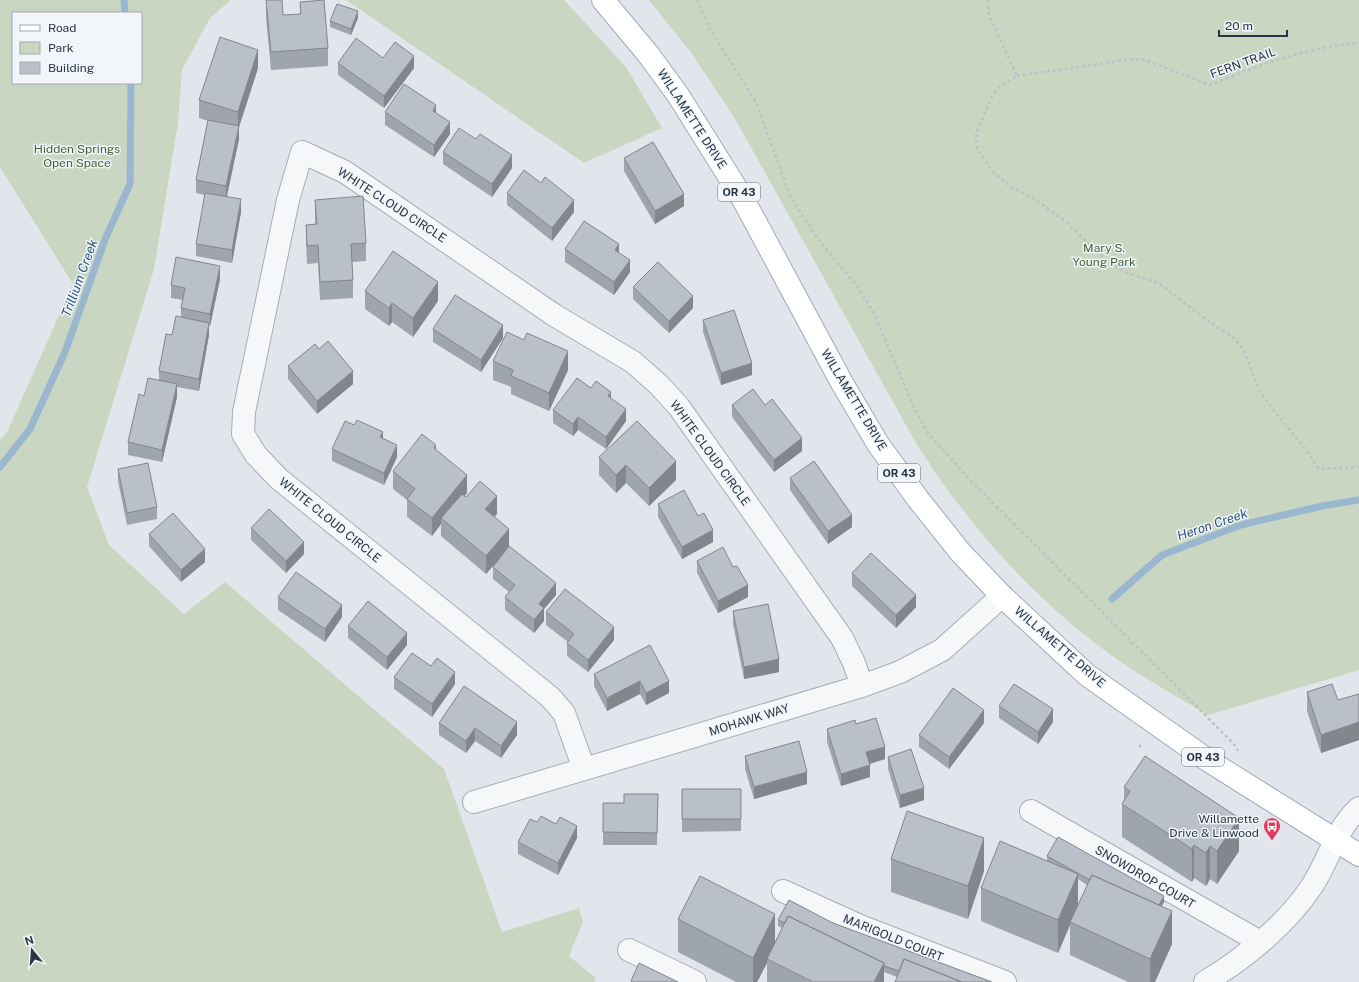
<svg xmlns="http://www.w3.org/2000/svg" width="1359" height="982" viewBox="0 0 1359 982" font-family="'Public Sans',sans-serif">
	<style>
		.green { fill: #c9d7c2; fill-rule: evenodd }
		.lines { fill: none; stroke-linecap: round; stroke-linejoin: round }
		.stream { stroke: #9ab7cf; stroke-width: 7 }
		.minor-casing { stroke: #a6adb7; stroke-width: 24 }
		.major-casing { stroke: #a0abb9; stroke-width: 24 }
		.path { stroke: #bcc1c7; stroke-width: 2.5; stroke-dasharray: 3 3; stroke-linecap: butt }
		.minor { stroke: #f5f7f9; stroke-width: 22 }
		.major { stroke: #fff; stroke-width: 22 }
		.wall { fill: #9fa5ae; fill-rule: evenodd }
		.shaded-wall { fill: #82868d }
		.building { fill: #b9c0ca; stroke: #82868d }
		.labels { text-anchor: middle; stroke-width: 3; stroke-linejoin: round; paint-order: stroke }
		.shield { fill: #f2f5f9; stroke: #656f7c; stroke-width: 1 }
		.shield-label { font-size: 11px; font-weight: bold; fill: #283546 }
		.street-label { font-size: 12px; fill: #283546; stroke: #f2f5f9 }
		.park-label { font-size: 12px; fill: #3f6334; stroke: #f2f5f9 }
		.poi-label { font-size: 12px; fill: #283546; stroke: #f2f5f9; text-anchor: end }
		.water-label { font-size: 13px; font-style: italic; fill: #2d567e; stroke: #f2f5f9 }
	</style>
	<rect width="100%" height="100%" fill="#e2e6ec"/>
	<path class="green" d="M0,0H231L210,18L182,70L178,123L154,269L87,487L109,545L184,614L225,582L444,769L502,932L579,908L583,922L569,956L596,978L594,982H0V440L7,432L73,284L0,167ZM13,13H141V83H13Z
		M346,0H564L626,67L662,128L584,163Z
		M649,0H1359V670L1208,715C1183,700 1156,685 1131,669C1062,623 1002,563 953,497C940,481 929,462 917,445L734,117L692,54Z"/>
	<g class="lines">
		<path class="stream" d="M124,0L125,13
			M0,467L30,429L65,352L106,237L130,184L131,83
			M1112,599L1162,555L1241,525L1322,506L1359,500"/>
		<g class="minor-casing">
			<path id="minor" d="M584,769L564,713L550,697L279,479L256,455L243,434L244,412L288,200L302,152L345,172L554,315L633,362L659,385L679,407L842,638L854,663L862,686
				M474,802L862,686L900,672L942,650L1002,596
				M1031,811L1260,942
				M783,891L860,926L1005,982
				M629,950L695,982
				M1205,982C1244,959 1287,924 1312,886C1329,860 1335,830 1359,808"/>
		</g>
		<g class="major-casing">
			<path id="major" d="M603,0L648,54L678,95L743,199L842,383L878,444L918,499L961,553L1002,596L1087,675L1209,761L1359,855"/>
		</g>
		<path class="path" d="M697,0L710,29L756,102L791,198L820,242L858,287L874,313L914,408L928,433L972,482L1234,744L1238,751
			M988,0L989,15L1017,76L1000,86L993,94L976,134L977,149L993,172L1011,187L1035,199L1067,223L1104,258L1125,272L1160,284L1203,317L1234,338L1243,349L1259,390L1271,407L1303,446L1319,469L1359,467
			M1017,76L1133,59L1145,60L1210,85C1258,66 1306,47 1359,43
			M1139,747L1143,742"/>
		<use href="#minor" class="minor"/>
		<use href="#major" class="major"/>
	</g>
	<path class="wall" d="M266,0L283,15L300,14V2L328,48V66L271,70L266,18Z
		M358,18L351,35L330,27V21Z
		M383,58L414,68L384,108L338,75V63Z
		M258,68L239,127V139L227,197L241,212L232,263L196,256V244L205,195L196,193V180L208,121L199,118V100Z
		M385,112L436,113L450,134L434,157L385,125Z
		M443,152L512,168L492,197L443,164Z
		M624,158L684,206L655,224L624,171Z
		M541,183L574,212L552,241L507,205V193Z
		M315,200L366,243V261L352,262L353,280V298L320,300L318,263L307,264L306,243V225L315,224Z
		M565,249L619,252L630,272L614,295L565,262Z
		M220,279L210,326H209V335L199,391L177,387V397L162,462L128,455V442L144,396L159,380V371L172,335L181,317V308L183,300L171,298V285Z
		M633,287L693,308L669,333L633,299Z
		M365,291L438,301L413,337L392,322L389,326L365,309Z
		M703,320L752,375L721,385L703,332Z
		M433,329L503,338L481,372L433,342Z
		M524,340L568,370L549,411L511,394V387L493,380V361Z
		M319,349L353,384L317,414L288,379V366Z
		M591,388L611,398L626,421L606,449L578,430L573,436L553,423V410Z
		M732,405H765L802,451L774,472L732,417Z
		M383,438L397,457L384,485L332,461V449Z
		M436,450L467,493L464,496L497,514L494,517L509,547L556,595L544,609V621L534,633L505,610V597L509,592L493,579V567L503,554L486,574L441,536V524L432,536L407,517V500L393,489V471Z
		M599,457L676,480L649,506L626,483L616,493L599,475Z
		M118,469L157,507V519L127,525L118,481Z
		M790,478L852,527L828,544L790,490Z
		M658,504L713,542L682,559L658,517Z
		M251,528L304,554L286,573L251,540Z
		M149,534L205,562L181,582L149,546Z
		M697,561L748,597L718,613L697,573Z
		M852,573L916,607L896,628L852,586Z
		M278,597L342,617L325,642L278,610Z
		M733,611L779,672L744,679L733,624Z
		M546,612L614,640L588,672L567,656V643L568,642L546,625Z
		M348,626L407,645L387,670L348,638Z
		M594,674L669,681V693L646,705L640,694L607,711L594,686Z
		M394,677L455,684L432,717L394,689Z
		M1307,692L1338,700L1359,694V740L1321,753L1307,711Z
		M999,706L1053,722L1038,744L999,718Z
		M439,723L517,735L501,758L475,741L466,753L439,735Z
		M984,723L949,769L919,747V735Z
		M856,724L885,759L869,764L870,777L841,786L827,742V729Z
		M745,756L807,784L754,799L745,769Z
		M888,757L924,800L900,808L888,769Z
		M1124,787L1239,851L1217,884L1210,879L1206,886L1194,878L1192,882L1122,837V804L1124,800Z
		M682,789H741V831L682,832Z
		M658,794L657,845H603V803H624Z
		M537,822L577,838L558,875L518,854V842Z
		M1047,856L1164,902L1161,907L1172,944L1155,982H1128L1070,955V925L1058,953L981,921V888L1047,861ZM1078,879L1087,885L1078,906Z
		M891,859L984,871L968,919L891,892Z
		M678,919L775,943L782,928L778,926V920L833,923L992,982L897,977L884,972V982H767V963L757,982H736L678,952Z"/>
	<path class="shaded-wall" d="M358,11V18L351,35V29Z
		M258,50V68L239,127V139L226,199V186L238,131V112Z
		M414,56V68L384,108V96Z
		M436,105V117L433,111Z
		M450,122V134L434,157V145Z
		M512,155V168L492,197V184Z
		M684,194V206L655,224V211Z
		M241,199V212L232,263V250Z
		M574,200V212L552,241V228Z
		M619,244V257L615,250Z
		M630,260V272L614,295V282Z
		M220,266V279L210,326V314Z
		M438,282V301L413,337V318Z
		M693,296V308L669,333V321Z
		M392,303V322L389,326V308Z
		M209,323V335L199,391V379Z
		M503,325V338L481,372V360Z
		M568,351V370L549,411V393Z
		M752,363V375L721,385V373Z
		M353,371V384L317,414V401Z
		M177,384V397L162,462V450Z
		M611,392V404L608,396Z
		M626,409V421L606,449V437Z
		M578,417V430L573,436V424Z
		M383,432V444L380,437Z
		M802,438V451L774,472V460Z
		M397,445V457L384,485V473Z
		M436,445V463L434,448Z
		M676,461V480L649,506V488Z
		M626,465V483L616,493V475Z
		M467,475V493L445,520L441,518V524L432,536V518Z
		M497,496V514L485,527V509Z
		M852,515V527L828,544V531Z
		M509,529V548L486,574V556Z
		M713,530V542L682,559V547Z
		M304,542V554L286,573V561Z
		M205,549V562L181,582V570Z
		M556,583V595L544,609V621L534,633V620L539,604Z
		M748,585V597L718,613V601Z
		M916,595V607L896,628V615Z
		M342,605V617L325,642V629Z
		M614,627V640L588,672V660Z
		M407,633V645L387,670V657Z
		M779,659V672L744,679V667Z
		M455,672V684L432,717V704Z
		M640,681V694L607,711V698Z
		M669,681V693L646,705V693Z
		M1053,709V722L1038,744V732Z
		M984,710V723L949,769V757Z
		M517,722V735L501,758V746Z
		M1359,722V740L1321,753V735Z
		M475,728V741L466,753V741Z
		M885,747V759L866,765V752Z
		M870,765V777L841,786V774Z
		M807,772V784L754,799V787Z
		M924,788V800L900,808V795Z
		M1239,818V851L1217,884V851Z
		M577,826V838L558,875V863Z
		M984,838V871L968,919V886Z
		M1194,845V878L1192,882V849Z
		M1210,846V879L1206,886V853Z
		M1078,874V907L1070,922V925L1058,953V920Z
		M1164,896V902L1153,921V915Z
		M1172,911V944L1155,982H1150V959Z
		M775,914V947L767,959V963L757,982H753V958Z
		M884,963V982H874Z"/>
	<path class="building" d="M266,0H282L283,15L301,14L300,2L324,0L328,48L271,52Z
		M337,4L358,11L351,29L330,21Z
		M220,37L258,50L238,112L199,100Z
		M356,38L383,58L395,42L414,56L384,96L338,63Z
		M404,84L436,105L433,111L450,122L434,145L385,112Z
		M208,120L239,126L226,186L196,180Z
		M459,128L476,139L480,134L512,155L492,184L443,152Z
		M653,142L684,194L655,211L624,158Z
		M524,170L541,183L545,177L574,200L552,228L507,193Z
		M205,193L241,199L232,250L196,244Z
		M363,196L366,243L351,244L353,280L320,282L318,245L307,246L306,225L317,224L315,200Z
		M584,221L619,244L615,250L630,260L614,282L565,249Z
		M393,251L438,282L413,318L392,303L389,308L365,291Z
		M176,257L220,266L210,314L181,308L185,288L171,285Z
		M658,262L693,296L669,321L633,287Z
		M455,295L503,325L481,360L433,329Z
		M734,310L752,363L721,373L703,320Z
		M176,316L209,323L199,379L159,371L166,334L172,335Z
		M507,332L524,340L527,333L568,351L549,393L511,376L513,370L493,361Z
		M328,341L353,371L317,401L288,366L315,344L319,349Z
		M148,378L177,384L162,450L128,442L139,394L144,396Z
		M577,378L591,388L596,381L611,392L608,396L626,409L606,437L578,417L573,424L553,410Z
		M753,389L765,405L772,399L802,438L774,460L732,405Z
		M357,420L383,432L380,437L397,445L384,473L332,449L345,421L354,425Z
		M637,421L676,461L649,488L626,465L616,475L599,457Z
		M422,434L436,445L434,448L467,475L432,518L407,499L415,489L393,471Z
		M814,461L852,515L828,531L790,478Z
		M148,463L157,507L127,513L118,469Z
		M480,481L497,496L485,509L509,529L486,556L441,518L462,494L466,497Z
		M684,490L698,516L704,513L713,530L682,547L658,504Z
		M269,509L304,542L286,561L251,528Z
		M173,513L205,549L181,570L149,534Z
		M509,546L556,583L539,604L544,608L534,620L505,597L515,585L493,567Z
		M723,547L733,567L737,566L748,585L718,601L697,561Z
		M871,553L916,595L896,615L852,573Z
		M296,572L342,605L325,629L278,597Z
		M565,589L614,627L588,660L567,643L574,634L546,612Z
		M368,601L407,633L387,657L348,626Z
		M768,604L779,659L744,667L733,611Z
		M650,645L669,681L646,693L640,681L607,698L594,674Z
		M412,653L431,666L437,658L455,672L432,704L394,677Z
		M1014,684L1053,709L1038,732L999,706Z
		M1332,684L1338,700L1359,694V722L1321,735L1307,692Z
		M464,686L517,722L501,746L475,728L466,741L439,723Z
		M953,688L984,710L949,757L919,735Z
		M876,718L885,747L866,752L870,765L841,774L827,729L855,720L856,724Z
		M799,741L807,772L754,787L745,756Z
		M911,749L924,788L900,795L888,757Z
		M1145,756L1239,818L1217,851L1210,846L1206,853L1194,845L1192,849L1122,804L1130,791L1124,787Z
		M682,789H741V819H682Z
		M624,794H658L657,833L603,832V803H624Z
		M907,811L984,838L968,886L891,859Z
		M541,816L556,824L560,817L577,826L558,863L518,842L530,819L537,822Z
		M1058,837L1164,896L1159,905L1092,875L1090,880L1047,856Z
		M1000,841L1078,874L1058,920L981,888Z
		M1092,875L1172,911L1150,959L1070,922Z
		M700,876L775,914L753,958L678,919Z
		M789,900L833,923L992,982H962L904,959L899,971L884,966V963L788,916L785,923L778,920Z
		M788,916L884,963L874,982H813L767,959Z
		M904,959L962,982H895Z
		M639,963L678,982H632L631,981Z"/>
	<defs>
		<g id="bus-pin" transform="scale(0.9)"><path d="M0 17L-7.5 6A9.5 9.5 0 1 1 7.5 6Z" fill="#dc3c5d" stroke="#f2f5f9"/><path d="M-5-6H5V4H4V6H2V4H-2V6H-4V4H-5ZM-3.5-4V0h7V-4ZM-3.5 1.2v1.5H-2V1.2ZM2 1.2v1.5H3.5V1.2Z" fill="#fff"/></g>
	</defs>
	<g fill-rule="evenodd">
		<use href="#bus-pin" x="1272" y="826"/>
	</g>
	<g class="labels">
		<g class="shield">
			<rect x="718" y="183" width="42" height="18" rx="3"/>
			<rect x="878" y="464" width="42" height="18" rx="3"/>
			<rect x="1182" y="748" width="42" height="18" rx="3"/>
		</g>
		<g class="shield-label">
			<text x="739" y="196">OR 43</text>
			<text x="899" y="477">OR 43</text>
			<text x="1203" y="761">OR 43</text>
		</g>
		<g class="street-label">
			<text transform="translate(1243 63) rotate(-20)" y="4">FERN TRAIL</text>
			<text transform="translate(692 119) rotate(57)" y="4">WILLAMETTE DRIVE</text>
			<text transform="translate(392 205) rotate(33)" y="4">WHITE CLOUD CIRCLE</text>
			<text transform="translate(854 400) rotate(59)" y="4">WILLAMETTE DRIVE</text>
			<text transform="translate(710 453) rotate(54)" y="4">WHITE CLOUD CIRCLE</text>
			<text transform="translate(330 520) rotate(39)" y="4">WHITE CLOUD CIRCLE</text>
			<text transform="translate(1060 647) rotate(41)" y="4">WILLAMETTE DRIVE</text>
			<text transform="translate(749 720) rotate(-17)" y="4">MOHAWK WAY</text>
			<text transform="translate(1145 877) rotate(30)" y="4">SNOWDROP COURT</text>
			<text transform="translate(893 938) rotate(22)" y="4">MARIGOLD COURT</text>
		</g>
		<g class="park-label">
			<text x="77" y="153">Hidden Springs<tspan x="77" dy="14">Open Space</tspan></text>
			<text x="1104" y="252">Mary S.<tspan x="1104" dy="14">Young Park</tspan></text>
		</g>
		<g class="poi-label">
			<text x="1259" y="823">Willamette<tspan x="1259" dy="14">Drive &amp; Linwood</tspan></text>
		</g>
		<g class="water-label">
			<text transform="translate(79 278) rotate(-70)" y="5">Trillium Creek</text>
			<text transform="translate(1212 524) rotate(-19)" y="5">Heron Creek</text>
		</g>
	</g>
	<rect x="12" y="12" width="130" height="72" fill="#f2f5f9" stroke="#a1a8b1"/>
	<rect x="20" y="25" width="20" height="6" fill="#ffffff" stroke="#a1a8b1"/>
	<text x="48" y="32" font-size="12" fill="#283546">Road</text>
	<rect x="20" y="42" width="20" height="12" fill="#c9d7c2" stroke="#a1a8b1"/>
	<text x="48" y="52" font-size="12" fill="#283546">Park</text>
	<rect x="20" y="62" width="20" height="12" fill="#b9c0ca" stroke="#a1a8b1"/>
	<text x="48" y="72" font-size="12" fill="#283546">Building</text>
	<g transform="translate(32 950) rotate(343)" stroke="#f2f5f9" stroke-width="3" paint-order="stroke">
	<path d="M0-3L7 15L0 10L-7 15Z" fill="#283546"/>
	<text y="-6" font-size="11" font-weight="bold" text-anchor="middle" fill="#283546">N</text>
	</g>
	<path d="M1219 30v6h68v-6" fill="none" stroke="#283546" stroke-width="2"/>
	<text x="1225" y="30" font-size="12" fill="#283546" stroke="#f2f5f9" stroke-width="3" paint-order="stroke">20 m</text>
</svg>
